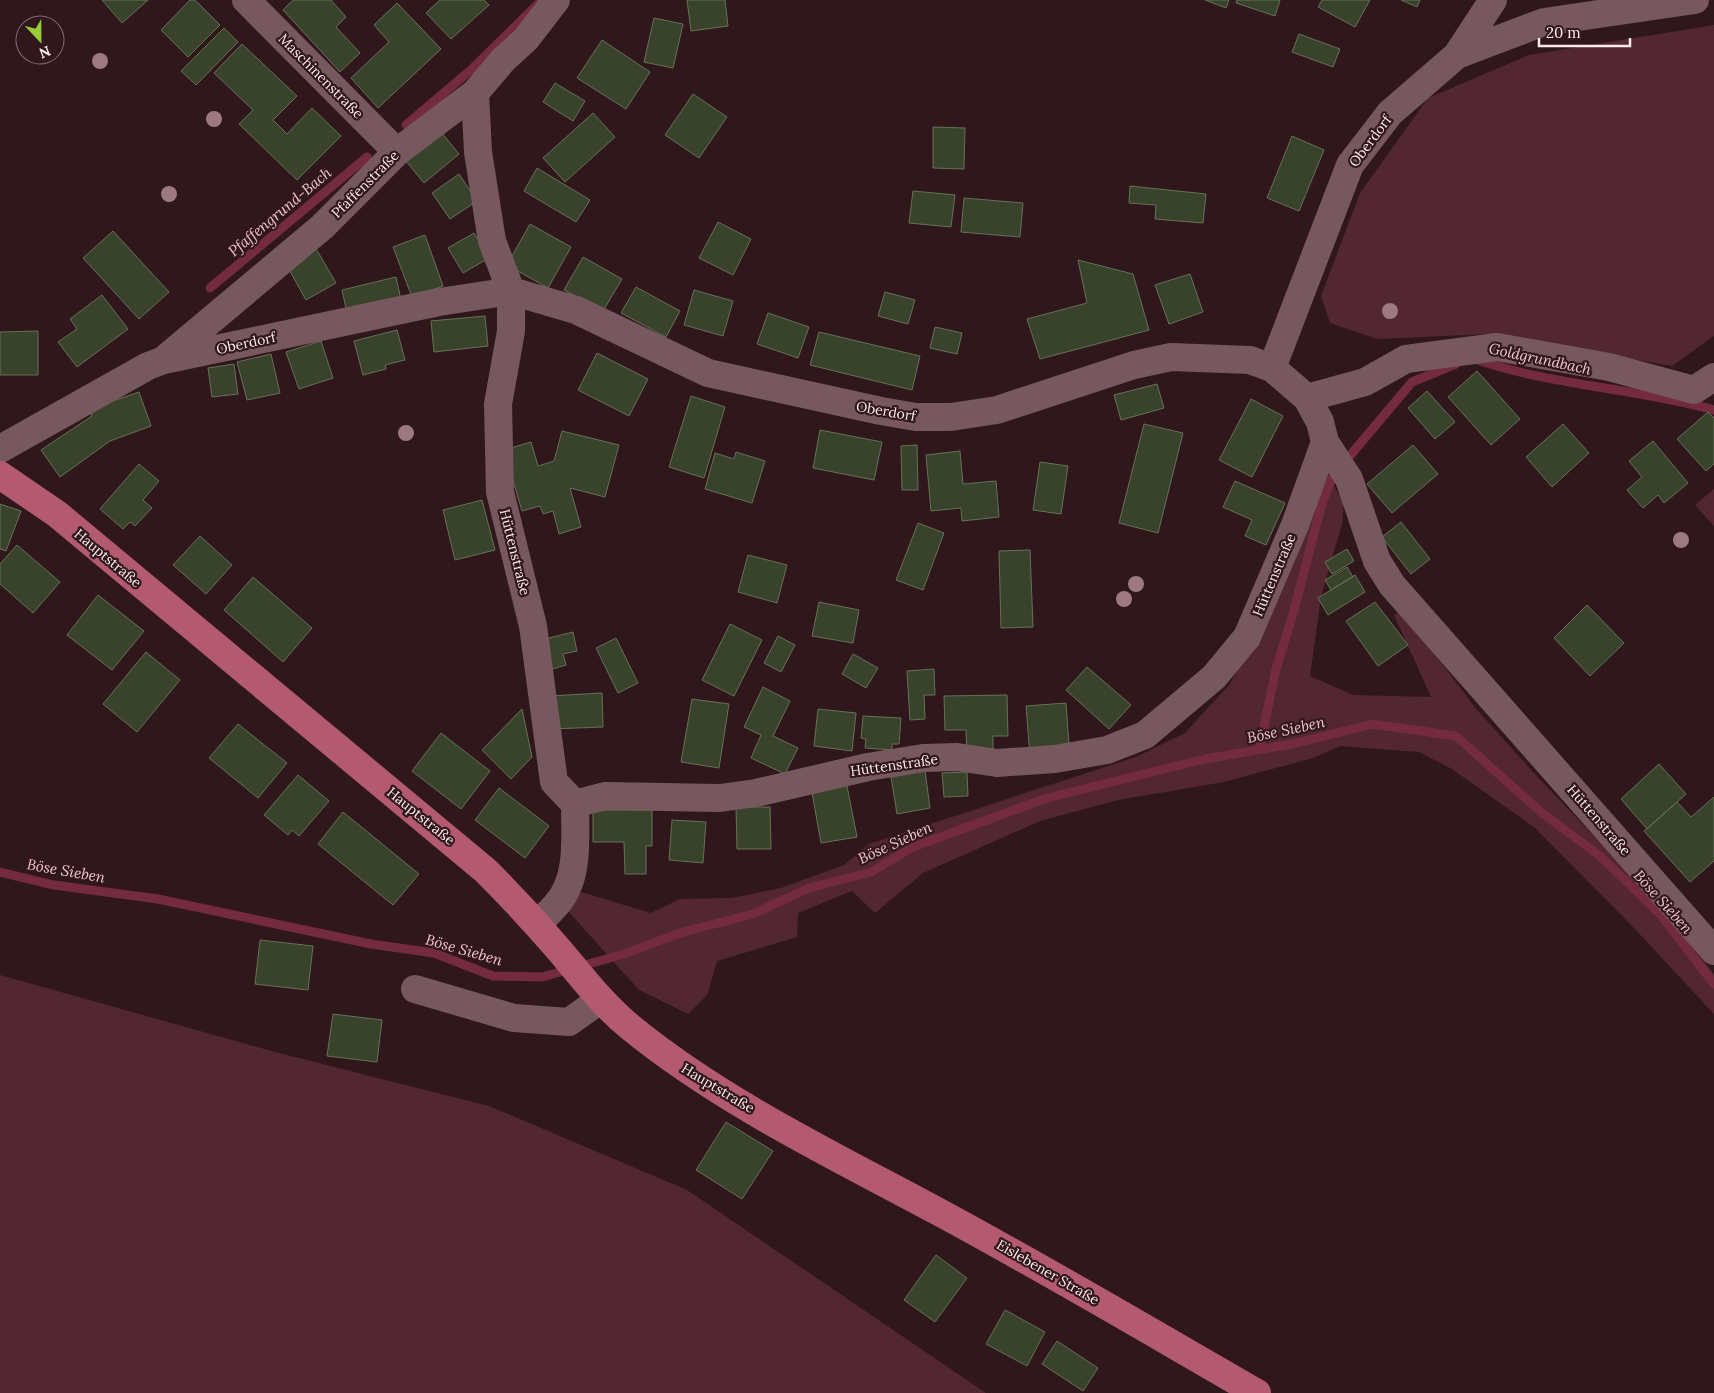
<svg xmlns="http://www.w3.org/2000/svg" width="1714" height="1393" viewBox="0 0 1714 1393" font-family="Lora,serif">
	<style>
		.green { fill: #532731 }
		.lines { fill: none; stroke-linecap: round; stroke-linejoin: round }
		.stream { stroke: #742b3f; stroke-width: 9 }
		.building { fill: #39432b; stroke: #667258 }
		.minor { stroke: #77585e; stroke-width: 28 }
		.major { stroke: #b35a71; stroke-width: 28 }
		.tree { fill: #9f7981 }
		.labels { text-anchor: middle; stroke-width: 4.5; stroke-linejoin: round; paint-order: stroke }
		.street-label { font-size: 14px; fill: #fdeaed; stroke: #30171c }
		.water-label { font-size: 15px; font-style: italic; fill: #f1c3cb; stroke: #30171c }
	</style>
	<rect width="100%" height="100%" fill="#30171c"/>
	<path class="green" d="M1714,25V336L1672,366L1485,334L1378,339L1330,323L1321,296L1360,193L1428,98L1529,55Z
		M1326,472L1344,503L1342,524L1321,597L1310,676L1353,695L1431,697L1394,615L1402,611L1477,710L1534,773L1658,904L1714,974V1014L1635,929L1535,828L1452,769L1419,752L1340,746L1313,758L1224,782L1118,800L1040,821L923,873L875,913L852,891L798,913L797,937L717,961L707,995L688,1014L639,990L568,911L581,892L651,913L680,899L731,898L781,888L844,865L869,844L1136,757L1185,733L1229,685L1278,598Z
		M1714,489V526L1695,505Z
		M0,975L275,1052L489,1106L687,1190L986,1393H0Z"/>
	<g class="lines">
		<path class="stream" d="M406,125L472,69L538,4
			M210,288L367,157
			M1475,359C1552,386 1636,388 1714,410
			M1343,464L1412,382L1456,364
			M1259,750L1276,669L1293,614L1322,503L1332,478
			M0,872L54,885L158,899L371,944L434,953L493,976L542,977L624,954L683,932L753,914L809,888L871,872L913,847L1047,798L1205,759L1292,744L1373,724L1456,736L1542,813L1600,856L1661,915L1714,984"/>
	</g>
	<path class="building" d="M102,0H148L122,23Z
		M190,0H195L220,25L188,57L161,30Z
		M293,0H331L346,17L336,27L360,53L340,72L283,10Z
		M440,0H484L489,5L451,39L426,13Z
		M687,0H725L728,26L691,31Z
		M1205,0H1229L1226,8Z
		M1237,0H1280L1275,16L1236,3Z
		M1322,0H1370L1355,27L1318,7Z
		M1401,0H1420L1417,7Z
		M397,3L441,49L378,108L351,78L389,42L374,25Z
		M654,18L683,24L673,68L644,62Z
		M224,28L238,42L196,85L181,71Z
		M1299,34L1340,49L1333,67L1292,52Z
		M602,40L650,72L626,109L577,78Z
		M242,44L297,96L273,120L287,134L312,108L341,136L297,180L239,124L253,110L214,73Z
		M555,83L585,101L573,121L543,102Z
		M693,94L727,117L699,158L665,135Z
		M593,113L615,137L565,182L543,158Z
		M933,127L965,128L964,169L933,168Z
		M441,132L459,154L424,183L406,161Z
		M1292,136L1324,150L1299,211L1267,198Z
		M537,168L590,200L576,222L524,191Z
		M459,174L477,201L450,219L432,193Z
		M1130,186L1206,194L1203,223L1155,219L1156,205L1129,203Z
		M913,191L955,195L951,227L909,223Z
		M964,198L1023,203L1020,237L961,232Z
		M718,222L751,239L733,275L699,258Z
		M530,224L571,247L548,288L507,265Z
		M113,231L169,292L139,319L83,258Z
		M474,233L489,258L463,273L448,248Z
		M425,235L443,286L412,297L393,247Z
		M315,247L336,283L306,300L286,264Z
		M583,257L622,279L603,311L564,290Z
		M1078,260L1133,274L1149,330L1040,359L1027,319L1087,303Z
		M1190,274L1203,312L1169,324L1155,285Z
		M396,277L401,300L347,313L342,290Z
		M636,287L680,311L666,337L621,313Z
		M694,290L733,301L723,336L684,325Z
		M885,292L915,300L908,324L878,316Z
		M102,295L128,329L77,367L58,342L77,329L70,319Z
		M768,313L809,327L798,358L757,344Z
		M485,316L488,346L434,352L431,321Z
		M935,327L962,333L957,354L930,348Z
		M397,330L405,360L385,365L386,369L363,375L354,341Z
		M38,331V375H0V332Z
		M819,332L920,356L912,390L810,365Z
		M321,341L333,378L299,389L286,352Z
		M597,353L648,379L629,416L578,390Z
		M271,354L280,393L247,400L237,362Z
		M234,364L238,394L212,397L208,368Z
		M1477,371L1520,419L1491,445L1448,397Z
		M1157,384L1164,408L1121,420L1114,395Z
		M1427,391L1455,422L1435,439L1408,408Z
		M139,392L151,426L110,441L60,477L41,450L92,416L90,409Z
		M691,396L725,407L704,478L669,467Z
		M1251,399L1283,416L1252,477L1219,460Z
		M1708,412L1714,418V464L1706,471L1677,439Z
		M1144,424L1183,433L1158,533L1119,523Z
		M1563,424L1589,453L1552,487L1526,457Z
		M820,430L882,442L874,480L813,468Z
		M562,431L619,445L605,497L570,488L581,527L559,534L553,511L543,514L540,506L522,511L504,450L531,442L538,466L554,461Z
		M1653,441L1688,483L1664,503L1658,495L1643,508L1627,490L1642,477L1629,461Z
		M917,445L918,490H902L901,446Z
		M1413,445L1438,474L1392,513L1367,484Z
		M960,451L963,484L996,481L999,517L962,521L961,508L931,511L926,455Z
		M736,452L765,461L752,503L705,489L715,453L734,459Z
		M1040,462L1068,466L1061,514L1033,510Z
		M139,464L159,481L143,500L152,508L135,526L130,522L123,529L100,509Z
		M1235,481L1285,503L1266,545L1245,536L1252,520L1223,507Z
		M482,500L495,550L455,560L443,510Z
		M0,504L21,511L6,551L0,549Z
		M1401,522L1430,559L1411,574L1382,537Z
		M918,523L944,533L923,590L896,580Z
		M200,536L232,565L206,594L173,565Z
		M17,545L60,582L33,613L0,584V564Z
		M1347,549L1354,561L1332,574L1325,562Z
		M1030,550L1033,627L1001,628L999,551Z
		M748,555L787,565L777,603L738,592Z
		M1347,567L1353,577L1331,590L1325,580Z
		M1355,575L1365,592L1328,615L1318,598Z
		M253,577L312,628L283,662L224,610Z
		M98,595L144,631L112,670L67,635Z
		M819,602L859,610L853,643L812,636Z
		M1375,602L1408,645L1378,666L1346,621Z
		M1587,605L1624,643L1590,676L1554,638Z
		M730,624L762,640L734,696L702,680Z
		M573,632L577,651L563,654L566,665L549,670L541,640Z
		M778,636L795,645L781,672L764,663Z
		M616,638L638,683L618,693L596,648Z
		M146,652L180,680L137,732L103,704Z
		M853,654L878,668L866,688L842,674Z
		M1087,667L1131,705L1109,729L1066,690Z
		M934,669L935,695H924L925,719L910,720L907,671Z
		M763,687L790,701L773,736L798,748L785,774L751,758L761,735L744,727Z
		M602,693L603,727L550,729L549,696Z
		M1007,695L1008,736H993V754L967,755L966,730H945L944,696Z
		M692,699L729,704L719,768L681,762Z
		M1066,703L1069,745L1030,756L1026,706Z
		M522,709L532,757L511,779L482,750Z
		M818,709L856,713L852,751L814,746Z
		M863,716L901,718L899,744H892V750L865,748L866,739L861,738Z
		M238,724L287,763L258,798L209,758Z
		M441,733L490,771L461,809L412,771Z
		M1659,764L1686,794L1647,829L1621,799Z
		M925,771L930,808L897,814L891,777Z
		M967,772L968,796L944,797L942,773Z
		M298,775L329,801L299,836L292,830L288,835L264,815Z
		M846,781L857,837L821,843L811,787Z
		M499,788L549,826L525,858L475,820Z
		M1714,797V861L1690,882L1644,831L1677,802L1691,817Z
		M736,807H770L771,849H737Z
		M593,810H652V846H646V874H625L624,842H593Z
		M343,812L419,874L393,905L318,844Z
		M672,820L706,822L703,863L669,860Z
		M260,940L313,946L308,990L255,984Z
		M333,1014L382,1020L377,1062L327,1056Z
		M726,1122L773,1151L742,1199L696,1170Z
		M936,1255L967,1278L935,1322L904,1300Z
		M1005,1310L1045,1332L1027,1366L986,1344Z
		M1057,1341L1098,1368L1083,1391L1042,1364Z"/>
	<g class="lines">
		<path class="minor" d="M246,0L397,152
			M1457,55L1544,22L1695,0
			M475,93L478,152L492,241L511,291V331L498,404L500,492L533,626L554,782L575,804C575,837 580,879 556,905C550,912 543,918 538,925
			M167,357L322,227L397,152L475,93L503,60L526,39L556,0
			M1272,368L1350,165L1390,113L1457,55L1493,0
			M1307,398L1365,382L1406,359L1497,347L1609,367L1694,390L1714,377
			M0,449L148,366L164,360L439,302L511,291L576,310L708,373L881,411L916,417H951L997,410L1134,365L1171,357L1250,360L1272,368L1307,398L1320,422L1325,442L1349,479L1377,561L1392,585L1714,951
			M575,804L605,796L720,798L756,793L868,767L923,758L957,757L997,763L1055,759L1107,750L1145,735L1214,677L1247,637L1295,525L1325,442
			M415,989L514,1018L569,1022L600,1000"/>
		<path class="major" d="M0,475L57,514L486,871C512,897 536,923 560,951C582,977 603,1005 630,1027C722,1102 833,1155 937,1211C1045,1269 1151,1332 1257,1393"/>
	</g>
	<g class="tree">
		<circle cx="100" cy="61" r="8"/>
		<circle cx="214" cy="119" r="8"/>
		<circle cx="169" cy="194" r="8"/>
		<circle cx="1390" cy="311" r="8"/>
		<circle cx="406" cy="433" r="8"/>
		<circle cx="1681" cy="540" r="8"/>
		<circle cx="1136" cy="584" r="8"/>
		<circle cx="1124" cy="599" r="8"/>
	</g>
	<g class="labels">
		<g class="street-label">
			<text transform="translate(321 76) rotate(45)" y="5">Maschinenstraße</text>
			<text transform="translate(1370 141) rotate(-53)" y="5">Oberdorf</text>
			<text transform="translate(365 184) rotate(-45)" y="5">Pfaffenstraße</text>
			<text transform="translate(246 343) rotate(-12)" y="5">Oberdorf</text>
			<text transform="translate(886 411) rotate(10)" y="5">Oberdorf</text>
			<text transform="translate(515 552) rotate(76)" y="5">Hüttenstraße</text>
			<text transform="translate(108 558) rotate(40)" y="5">Hauptstraße</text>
			<text transform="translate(1274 575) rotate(-67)" y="5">Hüttenstraße</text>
			<text transform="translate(894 765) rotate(-8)" y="5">Hüttenstraße</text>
			<text transform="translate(421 816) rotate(39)" y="5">Hauptstraße</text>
			<text transform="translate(1599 820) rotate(49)" y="5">Hüttenstraße</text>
			<text transform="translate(718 1088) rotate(31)" y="5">Hauptstraße</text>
			<text transform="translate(1048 1272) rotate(30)" y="5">Eislebener Straße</text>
		</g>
		<g class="water-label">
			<text transform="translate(280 212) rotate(-40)" y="5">Pfaffengrund-Bach</text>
			<text transform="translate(1540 359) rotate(12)" y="5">Goldgrundbach</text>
			<text transform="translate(1286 730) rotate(-12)" y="5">Böse Sieben</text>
			<text transform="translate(895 843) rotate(-25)" y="5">Böse Sieben</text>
			<text transform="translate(66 871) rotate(10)" y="5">Böse Sieben</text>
			<text transform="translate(1663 902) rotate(48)" y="5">Böse Sieben</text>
			<text transform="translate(464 950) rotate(16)" y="5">Böse Sieben</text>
		</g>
	</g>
	<g transform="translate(40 40) rotate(158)"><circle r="24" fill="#30171c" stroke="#826b70"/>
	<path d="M0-4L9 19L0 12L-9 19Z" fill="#97cc38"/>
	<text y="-8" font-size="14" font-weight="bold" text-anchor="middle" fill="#fdeaed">N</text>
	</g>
	<path d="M1539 38v8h91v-8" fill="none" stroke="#fdeaed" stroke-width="2.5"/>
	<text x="1546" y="38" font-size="15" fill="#fdeaed" stroke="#30171c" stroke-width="4" paint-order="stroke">20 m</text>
</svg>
